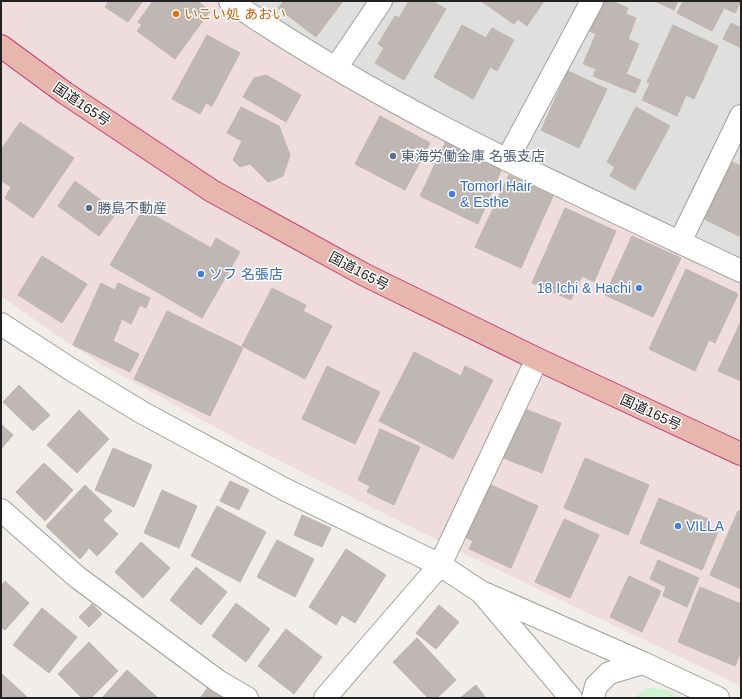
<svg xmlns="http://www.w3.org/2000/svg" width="742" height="699" viewBox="0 0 742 699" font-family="Arial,'Noto Sans JP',sans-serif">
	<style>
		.residential { fill: #e0dfdf }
		.commercial { fill: #efdcdc }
		.park { fill: #cef4cf }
		.building { fill: #beb7b3; stroke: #c1b5ae }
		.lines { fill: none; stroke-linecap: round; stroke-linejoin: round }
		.minor-casing { stroke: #9f9f9f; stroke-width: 24 }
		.trunk-casing { stroke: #c63f74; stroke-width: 24 }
		.minor { stroke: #fff; stroke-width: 22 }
		.trunk { stroke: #e7b6ac; stroke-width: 22 }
		.food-dot { fill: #e8710a; stroke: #fff; stroke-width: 1.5 }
		.service-dot { fill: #5c6f8a; stroke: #fff; stroke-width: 1.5 }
		.shop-dot { fill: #3f7fe0; stroke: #fff; stroke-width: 1.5 }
		.labels { text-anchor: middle; stroke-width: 3; stroke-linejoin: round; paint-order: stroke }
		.food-label { font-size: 14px; fill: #c56008; stroke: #fff; text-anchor: start }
		.street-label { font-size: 14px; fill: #222; stroke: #fff }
		.service-label { font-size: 14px; fill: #4e5e75; stroke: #fff; text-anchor: start }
		.shop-label { font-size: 14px; fill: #366cbe; stroke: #fff; text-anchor: start }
	</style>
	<rect width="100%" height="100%" fill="#f1eeea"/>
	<path class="residential" d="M216,1H741V279L237,15Z"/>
	<path class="commercial" d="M1,1H216L237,15L741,281V686L469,556L246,444L104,366L52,332L1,296Z"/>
	<path class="park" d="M647,688L664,689L683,698H634Z"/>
	<path class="building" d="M109,1H143L128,22L105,7Z
		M153,1H197L210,11L175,59L137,31L142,25L138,22Z
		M284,1H343L316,37L278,8Z
		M409,1H432L446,9L404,80L375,63L384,48L378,44L395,16L399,18Z
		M481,1H544L527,26L518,19L514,24Z
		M596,1H611L628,8L626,14L636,18L628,39L639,44L626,74L641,80L635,93L593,76L596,69L583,64L596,34L585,29Z
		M655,1H678L674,10Z
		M683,1H741L735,13L724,8L712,31L677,13Z
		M731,23L741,28V48L723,39Z
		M462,25L486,38L492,28L514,40L497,71L490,67L473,99L434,77Z
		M673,25L718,46L694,99L686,95L677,116L642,100L650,83L647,82Z
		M207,35L240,53L212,106L206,103L200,114L172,99Z
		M568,71L607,89L579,148L541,130Z
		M266,75L301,95L286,122L243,97L254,78Z
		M241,107L279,126L290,155L283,176L268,182L250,164L240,167L233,160L242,141L227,133Z
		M636,107L670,126L635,190L610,176L615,167L607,162Z
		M380,116L430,143L405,190L355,164Z
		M20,122L74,158L33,218L5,198L11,187L1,180V150Z
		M446,141L503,166L478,224L420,196Z
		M725,159L741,166V232L739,236L698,216Z
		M509,175L553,196L521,268L475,247Z
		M75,181L117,212L99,236L58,206Z
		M565,208L616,231L594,282L582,276L571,300L532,283Z
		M143,209L211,248L216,238L240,252L202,318L110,265Z
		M632,236L681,258L653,317L605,295Z
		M42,256L87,284L62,323L18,295Z
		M686,269L738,294L715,343L709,340L695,371L649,349Z
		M101,283L115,290L118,283L150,298L146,308L140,305L131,324L122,319L113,341L139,354L130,372L73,345Z
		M272,288L306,305L303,311L332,326L305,379L242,346Z
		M167,311L243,348L210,416L134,379Z
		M741,321V381L718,371Z
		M414,352L461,376L465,366L493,380L453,459L379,421Z
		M327,366L380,392L355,444L302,419Z
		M19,385L50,415L33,431L3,402Z
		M522,408L561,423L542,473L503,458Z
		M79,410L109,439L77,473L47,445Z
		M1,424L13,435L1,449Z
		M380,429L420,447L394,505L367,492L370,486L358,480Z
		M113,448L152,465L134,507L95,490Z
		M585,458L649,485L628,535L564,508Z
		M44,463L73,490L45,521L16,492Z
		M230,481L249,490L239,510L220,501Z
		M489,484L538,506L511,568L469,549L473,541L465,537Z
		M85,485L112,511L103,520L118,534L97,556L89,548L80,559L46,526Z
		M162,490L197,506L179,548L144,533Z
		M659,498L708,519L705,526L718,532L702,570L640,543Z
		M217,506L266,532L240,582L191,556Z
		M738,511L741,512V589L710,575Z
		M302,515L331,528L322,547L294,535Z
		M564,519L599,535L570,598L535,582Z
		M277,540L314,559L295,597L257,577Z
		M141,542L170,568L143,598L115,572Z
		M346,549L386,575L355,623L342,615L336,625L309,607Z
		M658,560L699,578L687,607L663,596L666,587L650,579Z
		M196,567L227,592L201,625L170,600Z
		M629,576L661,591L642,632L610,617Z
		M5,581L29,603L5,630L1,627V586Z
		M700,587L741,604V651L735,666L678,642Z
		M236,603L270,629L246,662L212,636Z
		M92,604L102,614L89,627L79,617Z
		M439,605L459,622L436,649L416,633Z
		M42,608L77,637L49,673L13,645Z
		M286,629L322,657L294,694L258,666Z
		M417,638L456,680L437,698H428L393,662Z
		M89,642L118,671L91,698H82L58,674Z
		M127,670L158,698H102Z
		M1,673L28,698H1Z
		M476,685L486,698H460Z
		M209,686L224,697L223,698H200Z"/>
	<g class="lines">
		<g class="minor-casing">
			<path id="minor" d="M230,1C390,111 567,189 741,271
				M336,68L381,1
				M507,160L592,1
				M680,242L741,116
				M1,324L72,370L143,413L284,489L440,565L481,592L571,698
				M1,510L77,577L218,681L247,698
				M486,594L643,663L718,698
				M325,698L440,565L537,359
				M593,698L596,686L609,673L643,663"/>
		</g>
		<g class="trunk-casing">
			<path id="trunk" d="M1,46L65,93L212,191L365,275L537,359L741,454"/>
		</g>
		<use href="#minor" class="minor"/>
		<use href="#trunk" class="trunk"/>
	</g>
	<circle class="food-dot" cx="176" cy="14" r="4"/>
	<g class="service-dot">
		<circle cx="393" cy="156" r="4"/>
		<circle cx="89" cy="208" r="4"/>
	</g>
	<g class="shop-dot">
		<circle cx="452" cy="194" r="4"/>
		<circle cx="201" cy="274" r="4"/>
		<circle cx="639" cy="288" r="4"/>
		<circle cx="678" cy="526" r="4"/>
	</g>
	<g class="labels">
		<g class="food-label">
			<text x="184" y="19">いこい処 あおい</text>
		</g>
		<g class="street-label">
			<text transform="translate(82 104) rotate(34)" y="5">国道165号</text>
			<text transform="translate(359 271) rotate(28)" y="5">国道165号</text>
			<text transform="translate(651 412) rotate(25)" y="5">国道165号</text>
		</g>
		<g class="service-label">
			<text x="401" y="161">東海労働金庫 名張支店</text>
			<text x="97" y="213">勝島不動産</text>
		</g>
		<g class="shop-label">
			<text x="460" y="191">Tomorl Hair<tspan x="460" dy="16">&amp; Esthe</tspan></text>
			<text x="209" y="279">ソフ 名張店</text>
			<text x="631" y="293" text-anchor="end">18 Ichi &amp; Hachi</text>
			<text x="686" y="531">VILLA</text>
		</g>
	</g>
	<rect width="742" height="699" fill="none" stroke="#222222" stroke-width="4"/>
</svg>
